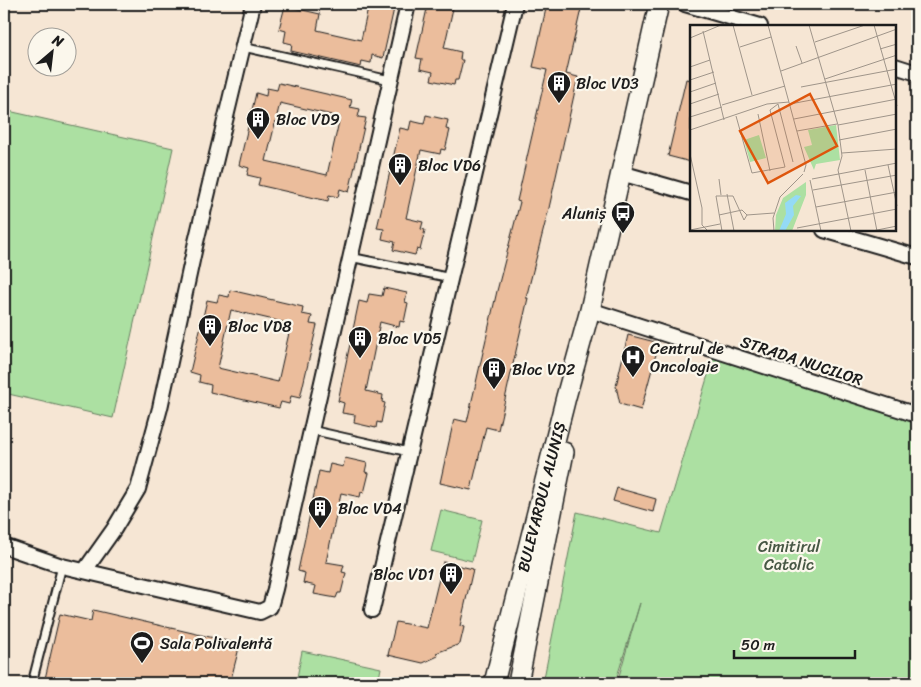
<svg xmlns="http://www.w3.org/2000/svg" width="921" height="687" viewBox="0 0 921 687" font-family="Sriracha,sans-serif">
	<style>
		.green { fill: #ace0a2; stroke: #647e5f }
		.building { fill: #ebbd9c; stroke: #1c1c1c; fill-rule: evenodd }
		.lines { fill: none; stroke-linecap: round; stroke-linejoin: round }
		.service-casing { stroke: #1c1c1c; stroke-width: 11 }
		.minor-casing { stroke: #1c1c1c; stroke-width: 18 }
		.secondary-casing { stroke: #1c1c1c; stroke-width: 22 }
		.service { stroke: #fbf7ec; stroke-width: 7 }
		.minor { stroke: #fbf7ec; stroke-width: 14 }
		.secondary { stroke: #fbf7ec; stroke-width: 19 }
		.labels { text-anchor: middle; stroke-width: 4.5; stroke-linejoin: round; paint-order: stroke }
		.poi-label { font-size: 16px; fill: #1c1c1c; stroke: #fbf7ec; text-anchor: start }
		.street-label { font-size: 16px; fill: #1c1c1c; stroke: #fbf7ec }
		.park-label { font-size: 16px; fill: #475744; stroke: #fbf7ec }
		.inset-road { fill: none; stroke: #9f958a; stroke-width: 1 }
		.view { fill: #de560d; fill-opacity: 0.15; stroke: #de560d; stroke-width: 2.5 }
		.inset-edge { fill: none; stroke: #1c1c1c; stroke-width: 2.5 }
	</style>
	<rect width="100%" height="100%" fill="#f6e6d4"/>
	<filter id="ink" filterUnits="userSpaceOnUse"><feTurbulence type="fractalNoise" baseFrequency=".02" numOctaves="2"/><feDisplacementMap in="SourceGraphic" scale="10" xChannelSelector="R" yChannelSelector="G"/><feConvolveMatrix kernelMatrix="1 2 1 2 8 2 1 2 1" color-interpolation-filters="sRGB"/></filter>
	<g filter="url(#ink)">
		<path class="green" d="M4,110L173,148L113,418L4,393Z
			M713,358L917,423V683H617L640,603L615,683H543L577,512L661,533Z
			M441,510L482,520L472,561L431,551Z
			M302,651L381,668L378,683H296Z"/>
		<path class="building" d="M369,4H395L383,58L372,55L371,63L362,61L361,67L291,51L292,44L284,42L286,31L279,29L285,6L320,14L317,30L361,40Z
			M428,4H454L444,48L461,52L460,60H463L458,80H455L454,85L431,80L433,72L420,69L422,59L416,58Z
			M547,4H555L581,9L566,74L578,77L549,208L526,298H528L498,430L486,427L471,490L440,483L454,419L467,422L497,291L520,202L517,201L547,70L533,67Z
			M686,79L691,80V162L668,156Z
			M279,83L352,100L350,107L360,109L358,117L366,118L349,192L340,189L338,197L329,195L328,201L258,185L260,178L247,175L249,168L239,165L256,93L266,96L267,88L277,90ZM280,103L340,117L327,175L266,161Z
			M426,115L448,120L446,129L450,130L445,150L441,149L440,154L421,150L406,218L423,222L421,229L425,230L420,250L417,249L415,255L393,250L395,242L382,239L384,229L377,228L400,128L409,130L411,121L424,124Z
			M384,288L407,293L405,302L408,303L404,322L400,321L399,327L380,322L366,391L383,395L382,402L385,403L381,423L377,422L376,428L354,423L355,415L342,413L344,403L338,401L359,301L367,303L369,294L382,296Z
			M230,290L303,307L302,314L312,316L310,324L317,325L300,398L291,396L289,404L281,402L279,408L210,392L211,385L199,382L200,375L190,372L207,300L217,302L219,295L229,297ZM231,310L291,324L278,382L218,368Z
			M628,335L659,343L641,410L620,404L616,386Z
			M345,458L367,463L365,472L369,473L364,493L361,492L360,497L341,493L326,562L344,565L342,572L346,573L341,593H338L336,598L314,594L316,586L303,583L305,573L298,571L319,471L328,473L330,464L343,467Z
			M617,488L656,499L653,512L613,501Z
			M443,562L473,569L460,626L464,627L460,644L436,653L438,656L423,663L388,655L396,622L427,628Z
			M93,610L240,644L230,683H44L60,614L91,621Z"/>
		<g class="lines">
			<g class="service-casing">
				<path id="service" d="M243,47L390,80
					M350,257L451,278
					M311,430L409,452
					M32,683L62,566"/>
			</g>
			<g class="minor-casing">
				<path id="minor" d="M685,4L760,26
					M895,66L917,73
					M621,173L691,193
					M824,230L917,257
					M590,310L917,415
					M4,546L62,566L260,612L270,607L275,589L408,4
					M85,570L114,529L138,489L160,408L196,242L253,4
					M372,610L515,4"/>
			</g>
			<g class="secondary-casing">
				<g id="secondary">
					<path id="s1" d="M494,683L566,397L590,310L659,4"/>
					<path d="M518,683L564,452"/>
				</g>
			</g>
			<use href="#service" class="service"/>
			<use href="#minor" class="minor"/>
			<use href="#secondary" class="secondary"/>
		</g>
	</g>
	<defs>
		<g id="building-pin" transform="scale(1.25)"><path d="M0 17L-7.5 6A9.5 9.5 0 1 1 7.5 6Z" fill="#1c1c1c" stroke="#fbf7ec"/><path d="M-4-6H4V6H1V3H-1V6H-4ZM-2.5-4.3h1.7v1.8h-1.7ZM.8-4.3h1.7v1.8H.8ZM-2.5-1h1.7V.8h-1.7ZM.8-1h1.7V.8H.8Z" fill="#fff"/></g>
		<g id="bus-pin" transform="scale(1.25)"><path d="M0 17L-7.5 6A9.5 9.5 0 1 1 7.5 6Z" fill="#1c1c1c" stroke="#fbf7ec"/><path d="M-5-6H5V4H4V6H2V4H-2V6H-4V4H-5ZM-3.5-4V0h7V-4ZM-3.5 1.2v1.5H-2V1.2ZM2 1.2v1.5H3.5V1.2Z" fill="#fff"/></g>
		<g id="hospital-pin" transform="scale(1.25)"><path d="M0 17L-7.5 6A9.5 9.5 0 1 1 7.5 6Z" fill="#1c1c1c" stroke="#fbf7ec"/><path d="M-5-5h3v3.5h4V-5h3V5h-3V1.5h-4V5h-3Z" fill="#fff"/></g>
		<g id="stadium-pin" transform="scale(1.25)"><path d="M0 17L-7.5 6A9.5 9.5 0 1 1 7.5 6Z" fill="#1c1c1c" stroke="#fbf7ec"/><path d="M0-5a6.5 5 0 1 0 0 10a6.5 5 0 1 0 0-10ZM-3.5-1.8h7v3.6h-7Z" fill="#fff"/></g>
	</defs>
	<g fill-rule="evenodd">
		<use href="#building-pin" x="559" y="83"/>
		<use href="#building-pin" x="258" y="119"/>
		<use href="#building-pin" x="400" y="165"/>
		<use href="#bus-pin" x="623" y="213"/>
		<use href="#building-pin" x="210" y="326"/>
		<use href="#building-pin" x="360" y="338"/>
		<use href="#hospital-pin" x="633" y="357"/>
		<use href="#building-pin" x="494" y="369"/>
		<use href="#building-pin" x="320" y="508"/>
		<use href="#building-pin" x="451" y="574"/>
		<use href="#stadium-pin" x="142" y="643"/>
	</g>
	<g class="labels">
		<g class="poi-label">
			<text x="576" y="89">Bloc VD3</text>
			<text x="276" y="125">Bloc VD9</text>
			<text x="418" y="171">Bloc VD6</text>
			<text x="606" y="219" text-anchor="end">Aluniș</text>
			<text x="228" y="332">Bloc VD8</text>
			<text x="378" y="344">Bloc VD5</text>
			<text x="650" y="354">Centrul de<tspan x="650" dy="18">Oncologie</tspan></text>
			<text x="512" y="375">Bloc VD2</text>
			<text x="338" y="514">Bloc VD4</text>
			<text x="434" y="580" text-anchor="end">Bloc VD1</text>
			<text x="160" y="649">Sala Polivalentă</text>
		</g>
		<g class="street-label">
			<text transform="translate(802 360) rotate(18)" y="6">STRADA NUCILOR</text>
			<text dy="6" stroke="none"><textPath href="#s1" startOffset="192">BULEVARDUL ALUNIȘ</textPath></text>
		</g>
		<g class="park-label">
			<text x="789" y="552">Cimitirul<tspan x="789" dy="18">Catolic</tspan></text>
		</g>
	</g>
	<g transform="translate(690 25)">
		<rect width="206" height="206" fill="#f6e6d4"/>
		<path d="M146,100L150,135L126,139L124,145L114,122L122,120L118,105ZM69,110L76,133L60,137L54,115ZM116,157V170L102,206H85L86,190L93,173Z" fill="#ace0a2"/>
		<path d="M106,170L111,171L103,181L104,190L95,206H89L96,189L95,178Z" fill="#94daf6"/>
		<path class="inset-road" d="M43,0L62,70M78,0L116,140L114,147M119,0L148,100L152,131L148,145L161,206M184,0L207,81M13,6L34,95M0,13L31,0M125,17L175,0M106,21L112,38M50,22L81,12M190,24L207,19M0,42L20,35M91,46L207,4M135,54L207,30M0,55L24,47M111,62L207,44M0,67L26,58M0,79L29,69M88,79L103,137M100,79L207,59M32,80L95,61M68,89L80,146M46,91L62,148L95,142L80,85L88,79M0,92L32,82M104,94L207,74M148,100L207,89M0,105L77,79L99,77M107,106L147,99M149,115L207,104M152,128L207,124M0,129L12,183V200L18,206M198,140L207,181M175,145L187,206M29,154L31,170M122,154L207,138M120,155L131,206M123,165L207,150M37,169L44,206M126,182L207,167M29,190L52,185M57,190L84,188M107,203L207,184M0,205L30,199M32,206L26,171H43L54,195L57,190L52,185M84,206L83,193L90,172L113,149M182,206L207,201"/>
		<path class="view" d="M120,69L147,121L78,158L50,106Z"/>
		<rect width="206" height="206" class="inset-edge"/>
	</g>
	<rect width="921" height="687" fill="none" stroke="#fbf7ec" stroke-width="20"/>
	<rect x="10" y="10" width="901" height="667" fill="none" stroke="#1c1c1c" stroke-width="2" filter="url(#ink)"/>
	<g transform="translate(52 52) rotate(28)"><circle r="24" fill="#fbf7ec" stroke="#a29f99"/>
	<path d="M0-4L9 19L0 12L-9 19Z" fill="#1c1c1c"/>
	<text y="-8" font-size="14" font-weight="bold" text-anchor="middle" fill="#1c1c1c">N</text>
	</g>
	<path d="M734 650v8h121v-8" fill="none" stroke="#1c1c1c" stroke-width="2.5"/>
	<text x="741" y="650" font-size="15" fill="#1c1c1c" stroke="#fbf7ec" stroke-width="4" paint-order="stroke">50 m</text>
</svg>
